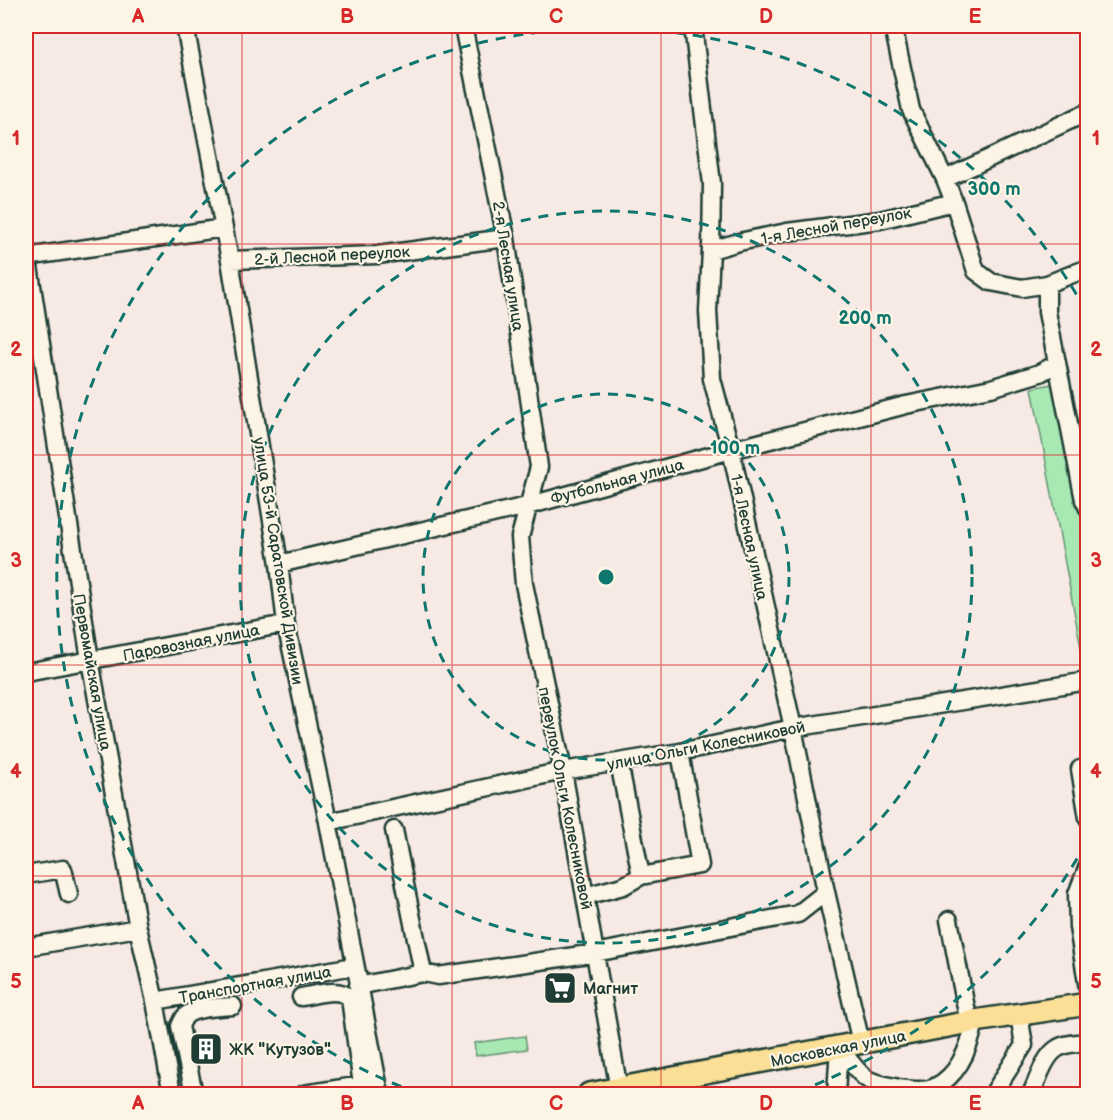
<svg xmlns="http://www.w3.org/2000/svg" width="1113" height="1120" viewBox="0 0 1113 1120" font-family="'Balsamiq Sans',sans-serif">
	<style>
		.green { fill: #a8e9b3; stroke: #649374; stroke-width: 1.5 }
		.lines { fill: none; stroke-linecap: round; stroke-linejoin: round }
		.minor-casing { stroke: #1f3d34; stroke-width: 21 }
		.major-casing { stroke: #1f3d34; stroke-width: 26 }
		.minor { stroke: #fcf5e5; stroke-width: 16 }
		.major { stroke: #fbdf96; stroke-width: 21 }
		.grid { fill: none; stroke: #d62828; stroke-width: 1.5; stroke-opacity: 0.55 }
		.ring { fill: none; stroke: #0f766e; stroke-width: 3; stroke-dasharray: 10 8 }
		.labels { text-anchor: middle; stroke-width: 4.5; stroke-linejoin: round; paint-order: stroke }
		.street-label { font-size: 16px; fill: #1f3d34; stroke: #fcf5e5 }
		.poi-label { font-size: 16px; font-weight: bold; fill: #1f3d34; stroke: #fcf5e5; text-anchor: start }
		.centre { fill: #0f766e; stroke: #fcf5e5; stroke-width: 3 }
		.ring-label { font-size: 18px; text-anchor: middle; font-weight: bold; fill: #0f766e; stroke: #fcf5e5; stroke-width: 4.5; stroke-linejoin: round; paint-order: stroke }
		.neatline { fill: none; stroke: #d62828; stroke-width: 2 }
		.grid-label { font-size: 20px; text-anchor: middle; font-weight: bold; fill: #d62828 }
	</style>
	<rect width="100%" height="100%" fill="#f7e9e3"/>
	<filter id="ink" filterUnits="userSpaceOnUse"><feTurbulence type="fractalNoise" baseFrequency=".0167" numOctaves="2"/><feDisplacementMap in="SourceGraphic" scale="12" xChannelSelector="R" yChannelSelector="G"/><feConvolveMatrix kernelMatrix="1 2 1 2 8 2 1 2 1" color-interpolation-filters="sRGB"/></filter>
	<g filter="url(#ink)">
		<path class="green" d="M1057,383L1080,504L1087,523V669H1085L1032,388Z
			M525,1036L527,1049L476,1056L474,1043Z"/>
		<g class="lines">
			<g class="minor-casing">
				<path id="minor" d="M185,26L230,260L279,564L286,624L328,822L380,1094
					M463,26L506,238L539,467L520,537L524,584L563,771L619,1090
					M693,26L712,184L711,250L708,311L712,379L731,450L793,728L826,892L861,1043
					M893,26L911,110L945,179L954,202L976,271L991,282L1022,288L1047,284L1088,268
					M945,179L1088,112
					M26,247L90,660L138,928L155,1001L172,1094
					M711,250L739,242L787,232L880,220L954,202
					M26,257L224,228
					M230,260L377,255L506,238
					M1047,284V312L1084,500L1088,508
					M279,564L527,506L731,450L906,405L991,388L1040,373L1056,364
					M26,672L286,624
					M619,762L641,876L700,865L680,752
					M1080,769L1088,818
					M328,822L563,771L680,752L793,728L1088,681
					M394,830L423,973
					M1088,866L1077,894L1078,927L1088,989
					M26,875L63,869L69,894
					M585,896L623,886L641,876
					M949,920L969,1023
					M26,947L138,928
					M358,986L423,973L438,976L595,953L798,914L826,892
					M301,997C316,995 338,986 350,998L362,1085
					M155,1001L354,966
					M839,1047C846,1056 858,1073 867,1079C874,1083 890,1086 898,1088C910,1090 924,1092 935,1087C959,1075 970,1046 975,1021
					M194,1094L180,1026C182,1022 184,1016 188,1014C198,1007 221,1007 233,1006
					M304,1094L362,1085L370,1092
					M836,1094L839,1047
					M993,1094L1024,1045L1019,1015
					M1031,1094C1038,1080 1044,1056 1058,1048C1066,1043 1079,1043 1088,1042"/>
			</g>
			<g class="major-casing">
				<path id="major" d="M589,1094L975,1021L1088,1004"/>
			</g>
			<use href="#minor" class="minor"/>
			<use href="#major" class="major"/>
		</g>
	</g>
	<path class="grid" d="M242,26V1094M452,26V1094M661,26V1094M871,26V1094M26,244H1088M26,455H1088M26,665H1088M26,876H1088"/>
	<g class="ring">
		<circle cx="606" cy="577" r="183"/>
		<circle cx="606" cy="577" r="366"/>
		<path d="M1086 843A549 549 0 0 1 794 1093M418 1093A549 549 0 1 1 1086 311"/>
	</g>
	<defs>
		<g id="supermarket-square" transform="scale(1.725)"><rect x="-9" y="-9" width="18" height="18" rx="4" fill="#1f3d34" stroke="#fcf5e5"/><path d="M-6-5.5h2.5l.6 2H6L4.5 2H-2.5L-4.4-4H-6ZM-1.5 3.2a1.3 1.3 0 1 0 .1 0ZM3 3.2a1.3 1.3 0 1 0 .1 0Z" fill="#fff"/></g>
		<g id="building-square" transform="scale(1.725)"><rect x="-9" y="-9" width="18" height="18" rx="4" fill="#1f3d34" stroke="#fcf5e5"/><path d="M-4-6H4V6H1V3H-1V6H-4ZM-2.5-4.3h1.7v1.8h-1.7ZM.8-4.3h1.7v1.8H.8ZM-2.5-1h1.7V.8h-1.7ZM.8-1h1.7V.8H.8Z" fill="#fff"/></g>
	</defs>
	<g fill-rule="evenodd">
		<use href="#supermarket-square" x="560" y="988"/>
		<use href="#building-square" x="206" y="1049"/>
	</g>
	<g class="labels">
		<g class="street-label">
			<text transform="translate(836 225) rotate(-10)" y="6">1-я Лесной переулок</text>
			<text transform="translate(332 255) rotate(-3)" y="6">2-й Лесной переулок</text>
			<text transform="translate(509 266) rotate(81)" y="6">2-я Лесная улица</text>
			<text transform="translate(617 481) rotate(-15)" y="6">Футбольная улица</text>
			<text transform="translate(750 537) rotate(78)" y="6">1-я Лесная улица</text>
			<text transform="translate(279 561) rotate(81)" y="6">улица 53-й Саратовской Дивизии</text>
			<text transform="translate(191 642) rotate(-11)" y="6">Паровозная улица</text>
			<text transform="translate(93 672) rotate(80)" y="6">Первомайская улица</text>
			<text transform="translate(706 745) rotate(-11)" y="6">улица Ольги Колесниковой</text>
			<text transform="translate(566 798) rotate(79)" y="6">переулок Ольги Колесниковой</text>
			<text transform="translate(255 984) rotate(-10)" y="6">Транспортная улица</text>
			<text transform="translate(838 1048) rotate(-11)" y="6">Московская улица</text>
		</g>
		<g class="poi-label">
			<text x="583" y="994">Магнит</text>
			<text x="229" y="1055">ЖК "Кутузов"</text>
		</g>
	</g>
	<circle cx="606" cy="577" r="9" class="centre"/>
	<g class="ring-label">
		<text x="994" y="195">300 m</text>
		<text x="865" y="324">200 m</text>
		<text x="735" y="454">100 m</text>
	</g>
	<rect width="1113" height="1120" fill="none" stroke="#fcf5e5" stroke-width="66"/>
	<rect x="33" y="33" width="1047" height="1054" class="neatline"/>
	<g class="grid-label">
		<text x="138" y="23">A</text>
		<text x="347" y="23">B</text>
		<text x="556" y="23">C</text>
		<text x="766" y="23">D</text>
		<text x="975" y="23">E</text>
		<text x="16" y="145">1</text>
		<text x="1096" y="145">1</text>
		<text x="16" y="356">2</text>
		<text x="1096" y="356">2</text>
		<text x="16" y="567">3</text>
		<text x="1096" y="567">3</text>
		<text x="16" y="778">4</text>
		<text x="1096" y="778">4</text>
		<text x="16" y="988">5</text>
		<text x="1096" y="988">5</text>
		<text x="138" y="1110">A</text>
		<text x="347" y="1110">B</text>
		<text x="556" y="1110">C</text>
		<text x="766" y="1110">D</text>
		<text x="975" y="1110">E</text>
	</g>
</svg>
